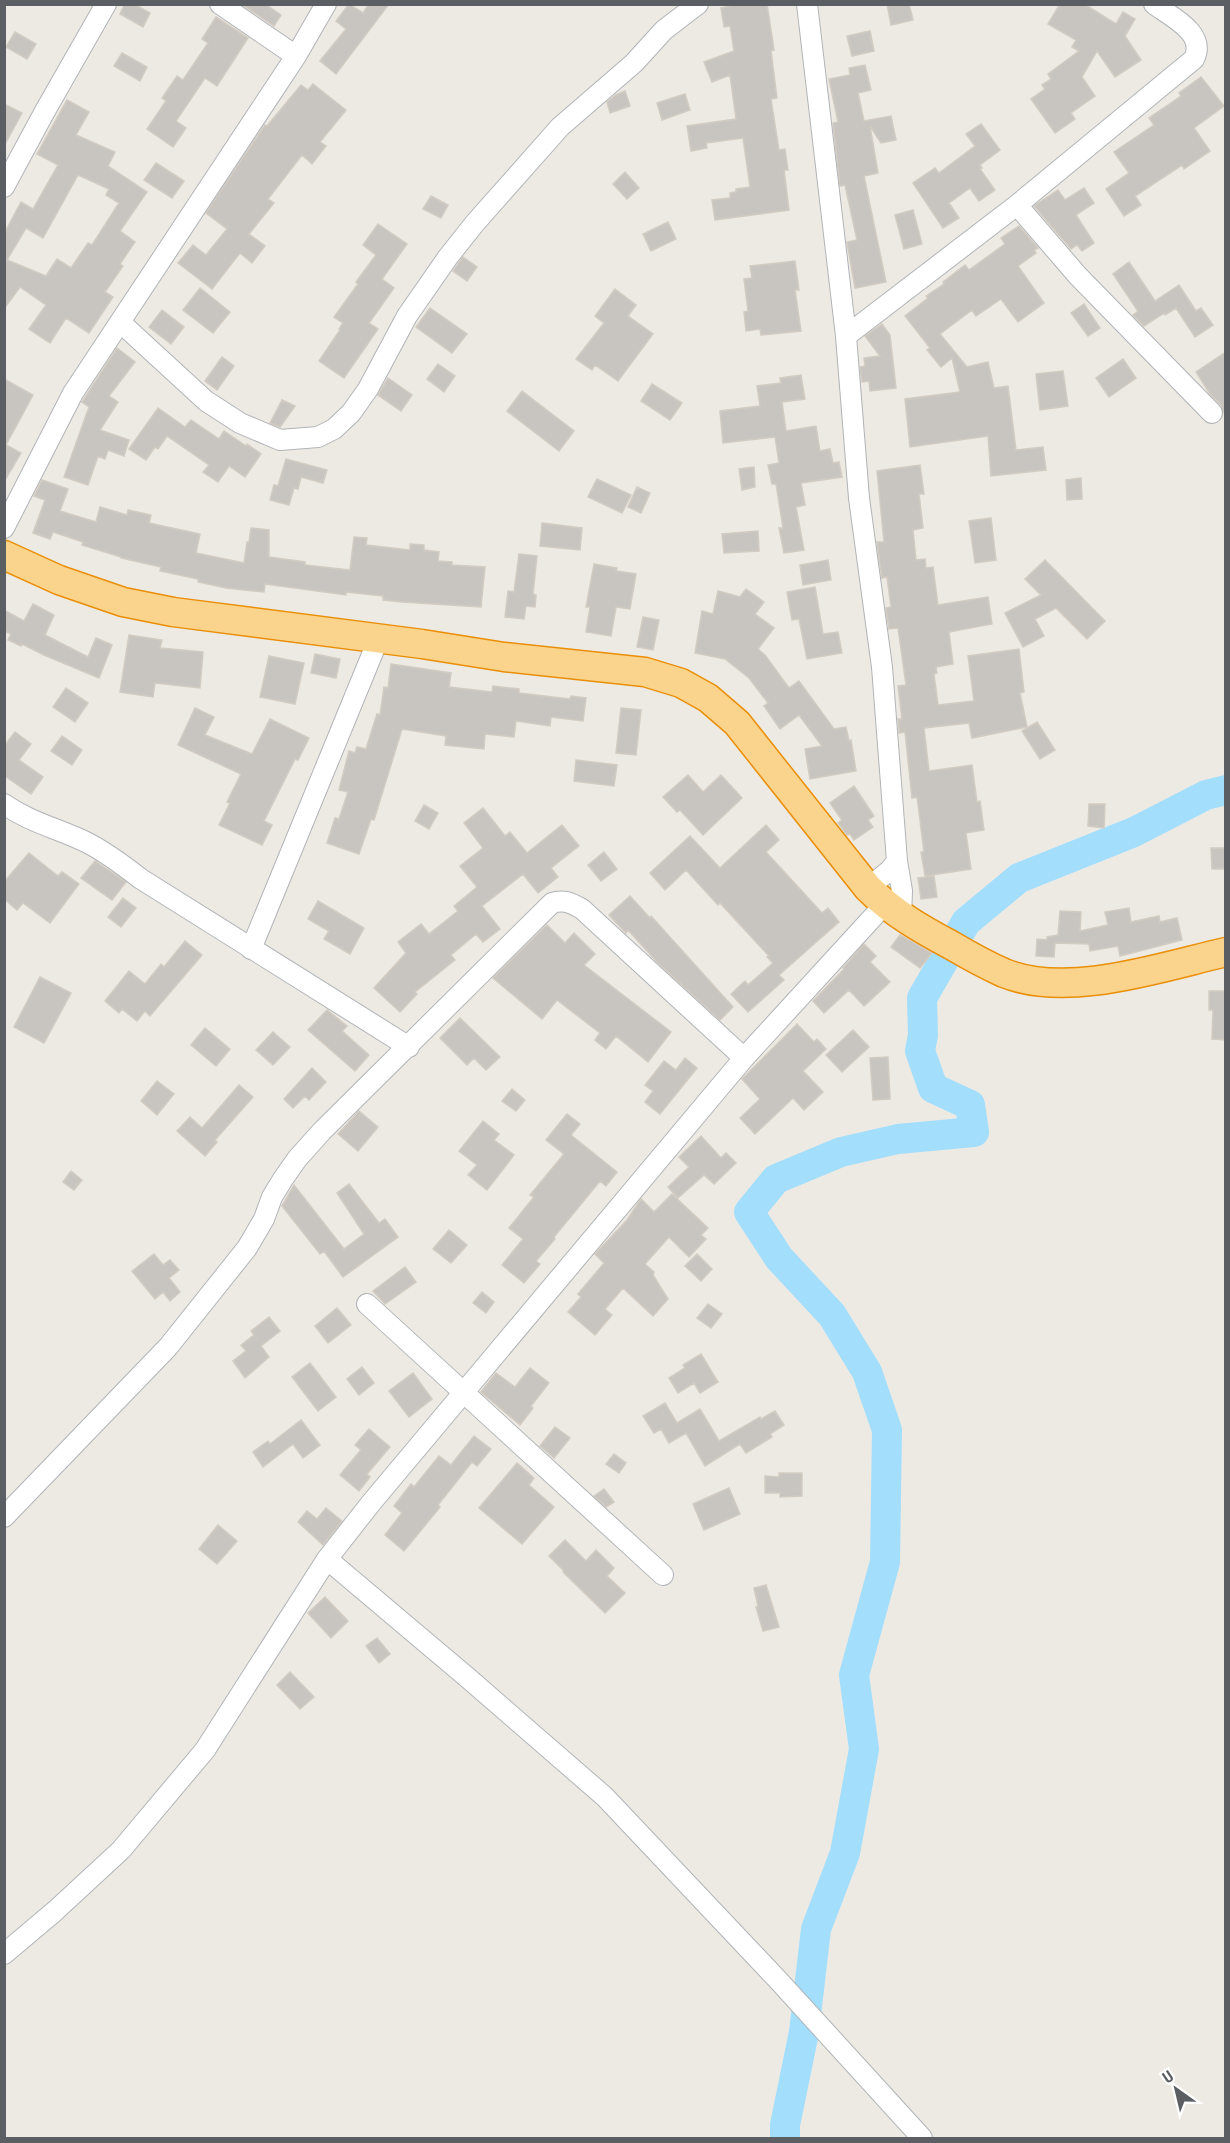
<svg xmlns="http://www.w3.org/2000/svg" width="1230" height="2143" viewBox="0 0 1230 2143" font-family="'Roboto Condensed',sans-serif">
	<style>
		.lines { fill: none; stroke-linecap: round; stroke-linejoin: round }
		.river { stroke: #a3defd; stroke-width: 30 }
		.building { fill: #c8c5c0; stroke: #d2cbc1; stroke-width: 1.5; fill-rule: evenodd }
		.minor-casing { stroke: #b0b4b8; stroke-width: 22 }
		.highway-casing { stroke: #ea8e06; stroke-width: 31 }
		.minor { stroke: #fff; stroke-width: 20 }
		.highway { stroke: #fad48d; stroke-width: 28 }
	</style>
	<rect width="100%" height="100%" fill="#edeae3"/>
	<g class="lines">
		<path class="river" d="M785,2138V2125L804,2032L816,1929L845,1853L864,1749L854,1675L885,1562L887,1430L867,1372L832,1315L779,1258L749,1212L776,1179L841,1152L898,1139L974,1132L970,1105L933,1088L920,1051L923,1035L922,998L966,922L1019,878L1134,832L1206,795L1226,790"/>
	</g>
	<path class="building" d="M125,4H134L150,13L143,27L120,14Z
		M265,4L281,15L274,26L243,5Z
		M349,4L363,13L369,4H389L336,74L320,61L346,29L336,21Z
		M738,4H767L774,50L771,51L777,98L771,99L779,150L785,149L788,170H784L789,210L715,220L712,200L730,198V193L736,192V189L750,187L743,138L706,143L707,148L691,151L687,126L736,119L730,75L712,82L704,62L734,51L730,26L724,27L721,8Z
		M887,4H909L913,20L891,25Z
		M1060,4H1084L1116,24L1123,12L1135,19L1125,36L1141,60L1115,77L1097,51L1082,77L1095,96L1071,113L1075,119L1055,133L1031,99L1045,89L1042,85L1051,79L1048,74L1079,51L1072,47L1076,40L1048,24Z
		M216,17L248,38L217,86L205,78L176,121L186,128L173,147L147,129L166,101L162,98L177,76L183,80L208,43L202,39Z
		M870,31L874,51L852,56L847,36Z
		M15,32L36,44L27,59L6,47Z
		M122,53L147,67L140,81L114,66Z
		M865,65L871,90L858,93L864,121L891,116L896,140L881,143L870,126L878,173L864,176L886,282L855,288L847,242L857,240L845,185L840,186L833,123L838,122L829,79L850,75L849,68Z
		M1201,77L1224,106L1194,128L1210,151L1184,169L1182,165L1135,196L1141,205L1124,216L1106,189L1129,173L1114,152L1154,125L1149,118L1181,96L1179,93Z
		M313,84L346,110L320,142L326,146L312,164L302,155L268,199L274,203L249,234L265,246L252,263L240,253L212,289L178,263L193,245L206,255L227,229L206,213L265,125L267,126L301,85L308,90Z
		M625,91L630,106L610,113L607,102L616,95Z
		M685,94L690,110L662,120L657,103Z
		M67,100L89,112L76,135L115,152L108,166L147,192L120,231L135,242L120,264L123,266L105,292L113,297L89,333L66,318L50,343L29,329L46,305L20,287L4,309V234L21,202L33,209L58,165L37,154ZM78,175L109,189L106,195L119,203L92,245L88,243L71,268L57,259L46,276L7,260L26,228L43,238Z
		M4,104L22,113L4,146Z
		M981,124L1000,150L980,165L982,168L980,169L995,190L979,201L970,188L949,203L959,218L943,228L913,183L935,168L939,173L975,146L966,134Z
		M156,163L184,181L172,198L144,180Z
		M625,172L639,188L627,199L613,184Z
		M1084,188L1094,203L1076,215L1094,243L1082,251L1077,245L1071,249L1034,206L1058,190L1065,200Z
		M431,196L448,205L441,218L423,209Z
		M913,210L922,244L904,249L895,215Z
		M668,222L676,239L651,251L643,234Z
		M378,224L407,244L382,279L394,288L369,323L378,329L344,378L319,361L340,330L339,329L343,323L334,317L358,284L356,282L376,255L363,245Z
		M1019,226L1038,248L1034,250L1036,253L1018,266L1044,303L1018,322L1001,299L976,316L972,310L940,334L967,367L988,362L994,388L1008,386L1016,450L1043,447L1046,470L991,476L988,436L910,447L905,399L960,392L952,358L941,367L927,350L930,348L905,316L928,298L926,296L944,284L943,282L965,265L969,270L1005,244L1001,238Z
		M463,257L477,267L467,281L453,271Z
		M795,261L799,290H795L801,331L761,335L760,329L746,331L744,312L748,311L744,279L752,278L750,266Z
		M1129,262L1155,301L1179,285L1196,311L1201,308L1213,325L1195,337L1176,308L1165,315L1164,313L1144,326L1133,315L1138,311L1113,274Z
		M200,288L230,312L213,333L183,310Z
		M615,289L636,305L628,316L653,334L618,381L595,365L592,370L576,359L604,323L595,316Z
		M1084,304L1100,328L1088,336L1071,313Z
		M430,308L467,334L452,353L416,327Z
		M162,310L184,327L171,344L149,327Z
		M882,324L890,335L896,388L870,391L869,381L862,382L860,367L865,366L864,358L880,356L865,336Z
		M117,348L135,362L109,396L118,402L100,430L129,440L124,456L108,450L105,459L98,456L88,485L64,477L89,407L82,402Z
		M1226,352V418L1221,405L1210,394L1196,372Z
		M222,357L234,366L217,390L205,381Z
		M1123,359L1136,378L1109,397L1096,378Z
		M438,364L455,376L444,392L427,379Z
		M1063,371L1068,406L1040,410L1036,374Z
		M801,375L805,399L782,402L786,431L816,426L820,451L830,449L833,463L839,462L842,477L801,483L805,505L796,507L804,550L784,553L779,528H783L776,484H772L768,465L779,463L775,437L723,443L720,411L760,406L757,386L781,383L780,378Z
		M388,378L412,395L401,411L378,395Z
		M4,379L33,395L6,445L21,453L4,482Z
		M652,384L682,403L670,420L641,401Z
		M522,391L574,431L559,451L507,411Z
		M282,400L295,406L280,427L270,423Z
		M158,408L185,427L191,420L219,439L224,431L246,446L247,444L261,454L245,477L229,466L218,482L203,472L209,465L167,436L158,449L155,447L146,460L129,449Z
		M286,459L327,470L323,483L301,477L298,489L294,488L289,505L270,500L274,485L278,486Z
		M920,465L924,494H919L923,528L913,530L916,560L925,559L926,568L933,567L938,605L988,597L992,624L949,632L953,664L936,667L937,673L934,674L938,705L974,701L968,656L1019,649L1024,692L1020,693L1027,727L972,738L969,723L924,728L929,771L972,765L977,802L980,801L984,830L966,833L971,869L925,876L921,852H924L917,797L912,798L905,732L899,733V729L898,719H902L898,686L906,685L898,628L889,629L886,608L891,607L887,577L882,578L877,542H884L877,471Z
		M754,467L755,487L742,490L739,469Z
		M1081,478L1082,499L1067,500L1066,480Z
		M597,479L631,495L622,513L588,497Z
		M42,480L68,489L60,511L96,522L100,507L127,515L128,510L151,515L149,523L200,534L196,553L244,563L247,542H249L251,528L269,530V557L305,562V565L350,570L354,537L367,538L366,545L410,550V544L424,545V550L439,552L438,561L452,562V565L485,567L481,607L402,602L383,600V596L346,592V595L265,584L264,592L226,588L198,582V579L160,571L161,567L121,558V557L82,545L83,542L53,532L50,539L33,533L45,500L34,496Z
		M637,487L650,493L641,513L628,507Z
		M991,518L996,560L975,563L969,521Z
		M542,523L582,528L580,550L540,546Z
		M758,531L759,551L724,553L722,534Z
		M519,554L537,556L533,594L536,595L535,607L526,606L524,619L505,617L508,591L514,592Z
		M828,560L831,580L803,585L800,565Z
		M1045,560L1105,621L1087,639L1056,608L1035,619L1044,636L1023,647L1005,613L1041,595L1025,579Z
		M594,564L617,568L616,571L636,574L630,609L616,607L611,636L586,632L590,607H586Z
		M815,587L823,634L838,632L842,653L807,659L799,619L792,620L787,592Z
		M746,589L764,602L755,614L774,628L758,649L765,655L789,688L799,681L834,729L846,727L849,741L851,740L856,771L810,779L805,749L822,746L799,715L780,729L764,706L768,703L749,678L725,659L695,653L702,611L713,614L718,591L740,597Z
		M33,604L54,615L45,635L88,657L96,638L112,645L99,678L44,655L22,644L21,646L8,640L11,634L4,631V610L24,621Z
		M643,617L659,620L653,650L637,647Z
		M129,635L162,640L160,648L203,652L200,688L155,683L153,697L120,692Z
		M315,654L340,659L336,678L311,673Z
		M269,656L304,663L295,704L260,697Z
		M391,664L451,673L449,687L492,692L493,686L519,689V693L570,699L571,696L586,698L583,721L551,717L550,726L516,721L514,737L485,734L484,749L445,745L446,736L402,729L374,820L371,819L359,854L327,843L335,818L339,819L348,792L339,790L349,751L355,753L357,747L366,749L377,714L380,715L384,687L388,688Z
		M66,688L88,703L75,722L53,707Z
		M195,708L214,717L205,735L252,754L270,719L309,738L298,760L295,759L264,821L272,825L262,845L219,825L230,803L227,802L241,774L178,745Z
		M621,708L641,710L636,755L616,753Z
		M1037,722L1055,750L1040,759L1022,731Z
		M15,732L31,744L19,760L43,777L31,794L6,777L4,779V746Z
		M62,736L82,750L72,765L51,751Z
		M576,760L617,765L614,786L574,781Z
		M688,775L703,792L721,775L742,798L703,835L680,810L677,812L663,797Z
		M854,786L874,816L868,820L873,827L854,840L850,834L847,835L838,823L842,820L830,803Z
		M1089,804H1105L1104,828L1088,826Z
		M424,805L438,813L429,829L415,821Z
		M483,808L505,836L510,832L527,853L562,825L579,846L551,868L558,877L538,893L523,874L482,906L500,929L483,942L476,934L451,955L455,960L415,992L417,994L400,1012L374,988L406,953L398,942L421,924L429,934L458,911L454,906L477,887L460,866L483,848L464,823Z
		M766,825L779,840L766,852L822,913L828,908L839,922L779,975L784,980L748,1012L731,994L745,981L748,985L773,963L767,957L769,956L720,903L718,905L686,870L665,890L650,873L690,836L720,868Z
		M1211,848H1226V869H1212Z
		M604,852L617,869L601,881L588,865Z
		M29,853L58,876L62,872L79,884L50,923L23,903L17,910L4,899V882Z
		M95,861L126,882L112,900L81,878Z
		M934,876L937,897L921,899L918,878Z
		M630,896L650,918L651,916L733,1007L720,1020L657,962L628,930L626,933L609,915Z
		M123,898L136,908L121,927L108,917Z
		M318,901L364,928L350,954L324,939L329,931L308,919Z
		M1129,908L1131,922L1159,916L1160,922L1177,918L1182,940L1120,956L1118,946L1090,951L1089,944L1055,943L1054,957L1036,956L1037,939L1047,940V937L1058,935L1060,911L1081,912L1080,931L1108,925L1105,912Z
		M547,925L565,943L574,933L595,954L584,965L671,1032L648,1062L616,1036L606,1049L595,1040L600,1033L557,1000L542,1019L493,978Z
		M900,935L932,953L920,968L891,947Z
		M185,941L202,955L150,1016L145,1011L137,1021L122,1009L119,1013L105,1001L129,971L145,984L161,964L164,967Z
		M864,944L876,956L870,962L890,982L864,1006L849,990L824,1013L813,1001L844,969L843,968Z
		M40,977L71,993L44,1043L14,1027Z
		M1209,991H1226V1040L1212,1039L1213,1010H1209Z
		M327,1010L347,1026L342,1031L369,1055L355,1071L308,1030Z
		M460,1018L500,1057L486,1070L474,1058L467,1065L440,1038Z
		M797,1024L814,1042L817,1039L826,1049L803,1071L823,1092L804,1110L793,1098L755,1134L740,1118L760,1099L742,1079Z
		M205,1028L230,1049L216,1066L191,1045Z
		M853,1030L869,1047L842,1072L826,1055Z
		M273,1032L290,1047L273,1065L256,1050Z
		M888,1057L890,1099L873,1100L870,1058Z
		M685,1058L697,1068L660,1114L645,1102L653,1091L645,1085L664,1061L676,1070Z
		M312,1068L326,1082L309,1100L305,1096L293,1108L284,1099Z
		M157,1081L174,1094L157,1115L141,1101Z
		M239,1085L253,1097L215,1140L217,1142L205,1156L177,1131L190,1117L202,1128Z
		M512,1089L525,1100L516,1111L502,1101Z
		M359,1111L378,1127L358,1151L338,1134Z
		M567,1114L580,1124L571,1135L617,1172L606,1186L600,1181L554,1237L555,1239L536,1261L540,1264L524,1283L502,1265L523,1239L509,1228L534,1197L530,1195L564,1154L546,1140Z
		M483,1121L499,1134L494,1140L514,1155L487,1190L468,1175L477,1165L459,1151Z
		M701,1136L721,1158L726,1153L736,1163L714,1184L704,1175L678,1198L668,1187L689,1167L679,1157Z
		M71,1171L82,1180L74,1190L63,1182Z
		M349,1184L379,1223L385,1219L398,1237L343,1277L324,1251L320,1254L282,1206L294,1185L344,1249L364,1234L337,1193Z
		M672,1194L708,1228L701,1235L706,1239L689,1257L669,1237L645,1264L654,1272L653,1275L668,1299L653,1316L623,1288L605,1309L612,1315L595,1335L568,1312L581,1297L578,1294L604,1263L595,1254L627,1220L641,1199L654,1212Z
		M449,1230L467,1245L451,1263L433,1249Z
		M154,1254L163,1265L170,1260L179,1270L169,1278L180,1292L170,1301L163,1292L155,1299L132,1271Z
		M697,1254L712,1269L701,1281L685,1266Z
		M405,1267L416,1282L385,1304L373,1291Z
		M482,1292L494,1302L486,1313L473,1303Z
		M708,1304L722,1314L711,1328L697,1318Z
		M337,1308L351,1325L328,1343L315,1326Z
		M269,1317L280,1331L261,1346L269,1357L245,1378L233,1361L246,1351L241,1345L254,1335L251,1331Z
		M701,1354L718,1382L700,1393L694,1383L678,1393L669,1378L685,1368L683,1365Z
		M310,1363L336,1397L318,1411L292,1377Z
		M362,1367L374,1383L359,1395L347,1379Z
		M530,1368L549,1383L531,1406L533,1408L520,1425L481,1392L496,1373L515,1387Z
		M413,1373L432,1399L409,1417L389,1391Z
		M665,1403L677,1423L700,1409L719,1441L760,1417L761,1419L775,1411L784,1425L770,1434L772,1437L746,1453L740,1444L705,1466L686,1433L669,1443L661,1429L654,1433L643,1416Z
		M301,1420L320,1445L303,1458L293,1444L263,1467L253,1452L268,1441L270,1444Z
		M555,1427L570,1438L554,1458L540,1446Z
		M369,1429L390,1447L367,1474L370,1477L359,1491L340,1475L361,1450L355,1445Z
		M474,1436L491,1449L477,1466L472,1462L438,1505L440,1507L436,1512L404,1551L385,1535L402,1513L394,1506L411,1484L414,1487L439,1456L451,1465Z
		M614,1454L626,1463L619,1473L606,1464Z
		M517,1463L534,1478L529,1485L554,1507L522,1544L479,1508Z
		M779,1473H802V1496L780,1497V1493H765V1476L779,1477Z
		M729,1488L740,1514L704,1530L693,1504Z
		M604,1489L614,1502L606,1507L594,1496Z
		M326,1508L342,1521L323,1545L298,1522L307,1511L317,1519Z
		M218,1525L237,1541L217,1564L199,1549Z
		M565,1540L586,1561L596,1550L614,1568L607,1576L625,1593L605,1613L563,1572L564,1571L549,1556Z
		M766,1585L779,1627L763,1631L756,1607L758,1606L754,1588Z
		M325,1597L348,1621L331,1638L308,1613Z
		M377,1638L390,1654L379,1663L366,1646Z
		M290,1672L314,1697L300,1709L277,1685Z"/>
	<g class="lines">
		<g class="minor-casing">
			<path id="minor" d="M220,4L296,56
				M807,4L846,336L859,498L882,667L897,861L902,891L901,917
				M4,187L45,111L106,4
				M1017,205L1078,276L1212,413
				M120,322L206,401L240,423L280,440L318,437L334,429L351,413L368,389L407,316L448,257L475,223L560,127L634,63L664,30L698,4
				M846,336L1017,205L1194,59C1207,33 1171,17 1154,4
				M4,528L73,393L296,56L326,4
				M4,804C31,823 57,828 86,842C106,852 123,865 141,879L409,1047
				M868,888L890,870L897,861
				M251,949L378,640
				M367,1304L663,1575
				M4,1517L168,1347L247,1248L264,1219L272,1197L283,1179L297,1159L322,1131L552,903C564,899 571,903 582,909L744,1058
				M327,1559L468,1678L605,1797L778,1980L922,2138
				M4,1954L55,1911L121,1850L205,1750L327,1559L371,1503L744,1058L884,905"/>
		</g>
		<g class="highway-casing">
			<path id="highway" d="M4,555L59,580L123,602L173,612L422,644L504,657L645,672L681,683L708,698L737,723L868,888C893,913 921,929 951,945C968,955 986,965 1004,973C1068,999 1161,967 1226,952"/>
		</g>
		<use href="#minor" class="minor"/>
		<use href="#highway" class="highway"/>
	</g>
	<rect width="1230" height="2143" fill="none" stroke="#5b5f63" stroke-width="12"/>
	<g transform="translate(1176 2089) rotate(326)" stroke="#ffffff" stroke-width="4.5" paint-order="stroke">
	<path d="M0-4.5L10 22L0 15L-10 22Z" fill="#5b5f63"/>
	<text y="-9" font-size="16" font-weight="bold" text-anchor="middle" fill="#5b5f63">U</text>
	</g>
</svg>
